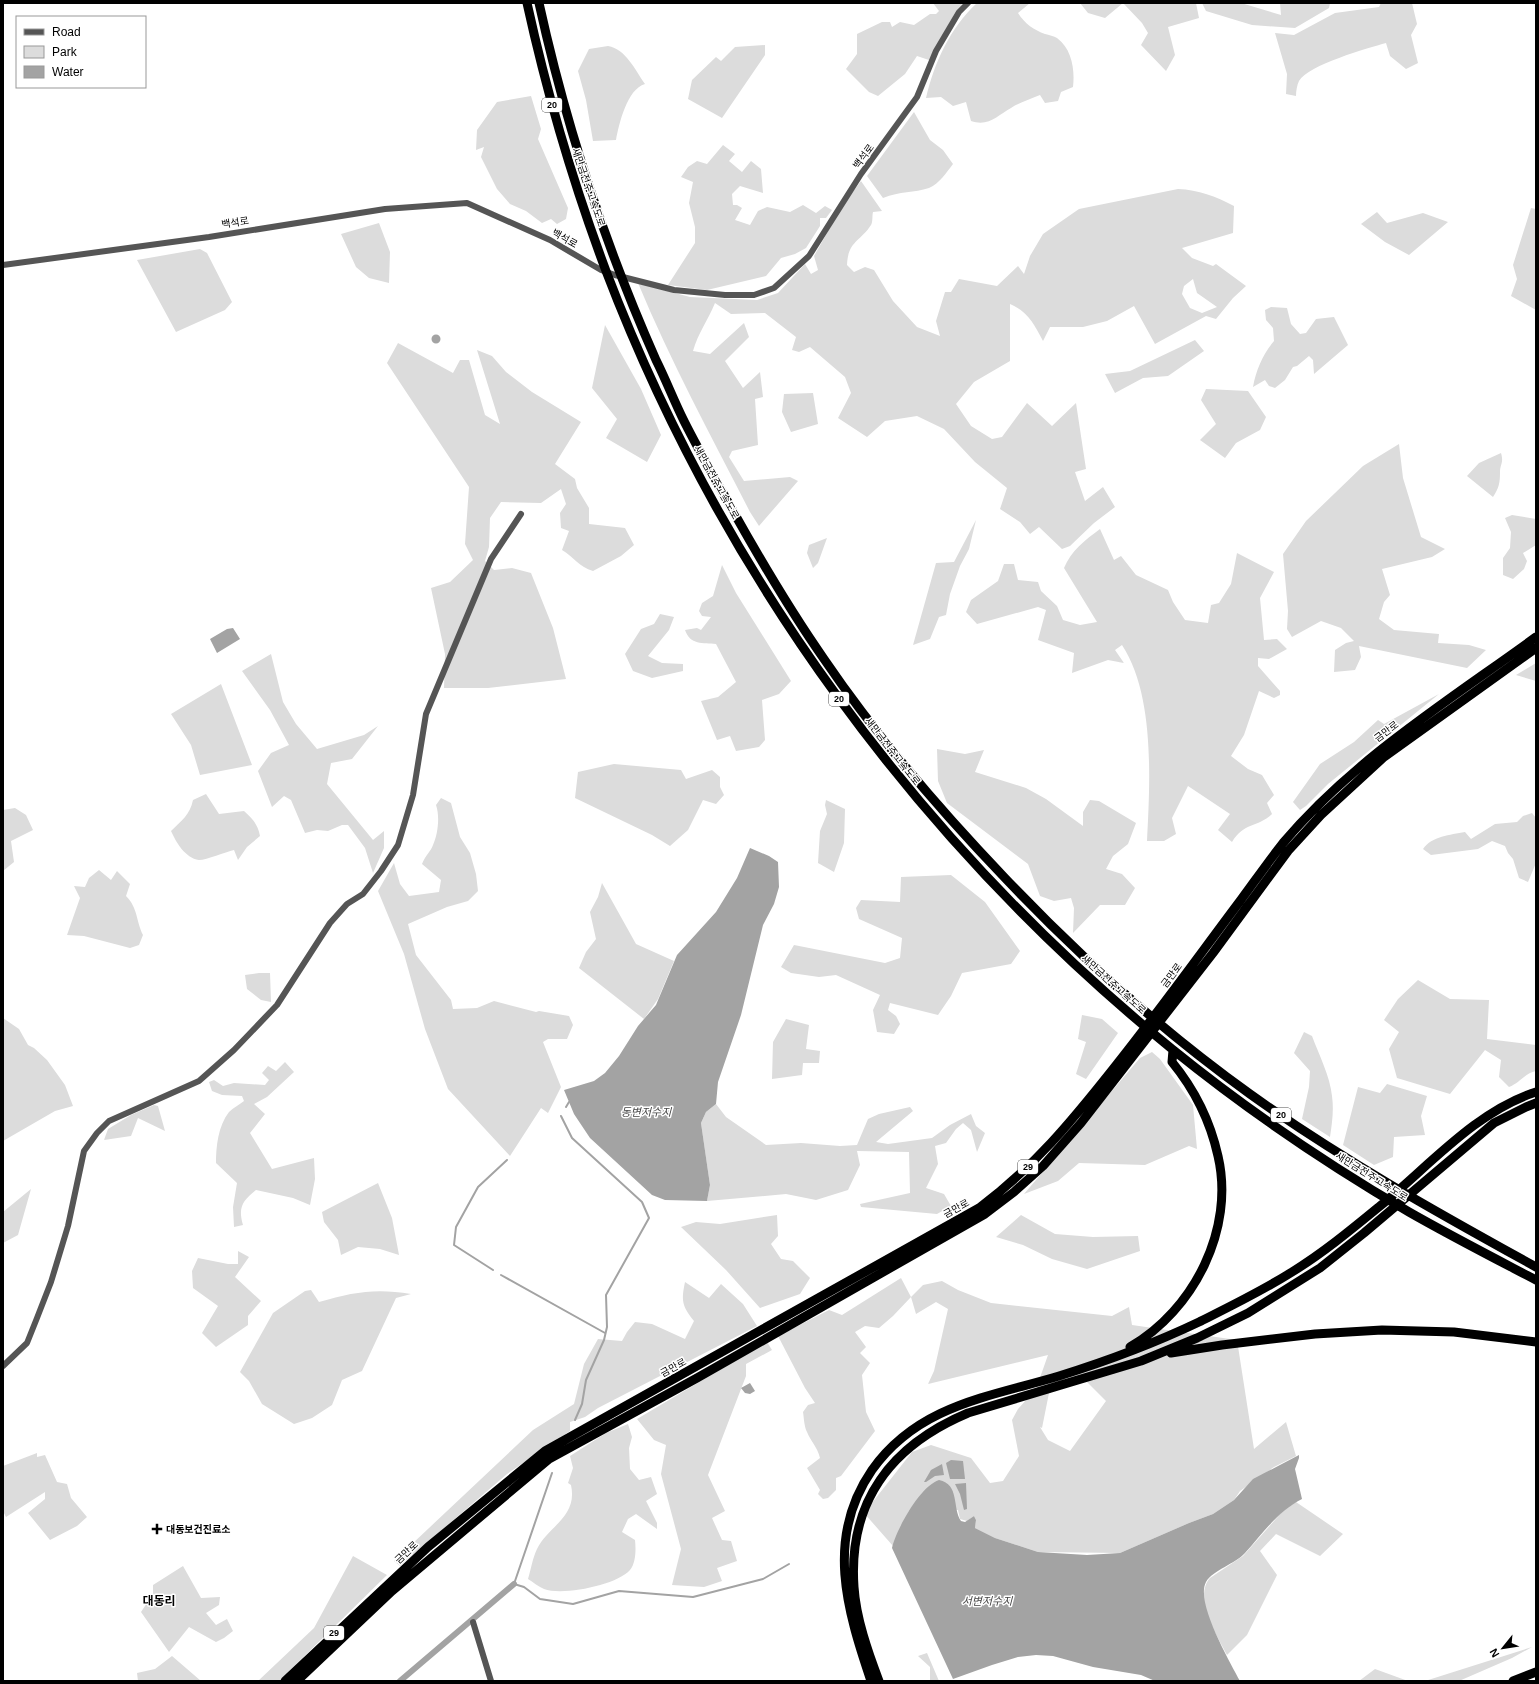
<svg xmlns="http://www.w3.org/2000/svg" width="1539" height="1684" viewBox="0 0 1539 1684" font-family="Helvetica,'Noto Sans KR',sans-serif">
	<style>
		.green { fill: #dcdcdc; fill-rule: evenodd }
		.water { fill: #a3a3a3 }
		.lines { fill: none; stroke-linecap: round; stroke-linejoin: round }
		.stream { stroke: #a3a3a3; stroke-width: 2 }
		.canal { stroke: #a3a3a3; stroke-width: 6 }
		.minor { stroke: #555; stroke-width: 6 }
		.highway { stroke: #000; stroke-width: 9 }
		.poi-dot { fill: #000; stroke: #fff; stroke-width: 1.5 }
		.labels { text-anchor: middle; stroke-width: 3; stroke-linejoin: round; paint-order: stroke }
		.shield { fill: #fff; stroke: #4c4c4c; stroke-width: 1 }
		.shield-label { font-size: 9px; font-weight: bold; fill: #000 }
		.street-label { font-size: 10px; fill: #000; stroke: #fff }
		.poi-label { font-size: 10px; font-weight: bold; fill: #000; stroke: #fff; text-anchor: start }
		.water-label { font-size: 11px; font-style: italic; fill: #444; stroke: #fff }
		.quarter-label { font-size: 12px; font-weight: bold; fill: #000; stroke: #fff }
	</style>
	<rect width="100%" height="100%" fill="#fff"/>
	<path class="green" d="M933,3H963L956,11L929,60L917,56L905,74L878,96L869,92L846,69L857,54V34L882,22H890L892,27L900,22L914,25L930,14H936L939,11Z
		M977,3H1030L1018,13C1025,24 1034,30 1045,34C1049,35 1054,36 1057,38C1072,49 1075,70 1073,87L1061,92L1058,101L1045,103L1040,95C1031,99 1020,102 1011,108C998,115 989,127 971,121L966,102L953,106L941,97L926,98C934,63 950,28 977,3Z
		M1080,3H1196L1199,18L1168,27L1175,55L1166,71L1141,45L1148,33L1142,23L1123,3L1105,18L1088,13Z
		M1202,3H1241L1281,15L1280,3H1330L1329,8L1295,28L1252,25L1206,11Z
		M1381,3H1412L1417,24L1411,35L1418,63L1406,69L1390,56L1386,43C1368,48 1308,65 1299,81C1297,85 1296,91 1296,96L1286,94L1287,74L1275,33L1294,35L1335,13L1379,7Z
		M765,45V55L722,118L688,99L692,80L716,57L721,61L735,47Z
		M608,46C626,49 635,70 645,84C627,89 619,124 616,140L593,141L586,100L578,71L589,49Z
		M531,96L541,129L538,139L568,208L566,219L557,224L551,219L542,223L526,211L510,204L497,189L481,157L484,147L476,150L477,130L497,102Z
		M914,112L930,140L943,150L953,164C946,173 940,183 929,188C914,193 900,191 883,198L867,176Z
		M723,145L735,154L729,161L742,172L751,161L761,169L763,193L740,186L732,194L733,205H737L742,208L735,220L750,225L758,211L767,207L790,212L803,205L816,213L825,206L832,210L826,218H820V226L806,248L795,254L781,258L766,276L707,290L668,285L695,243V227L689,203L693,182L681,177L688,167L697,161L707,164Z
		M861,181L882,211L873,212C872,216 873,222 871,225C860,242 848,241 847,265L854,272L865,267L874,270L893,301L917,327L940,336L936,321L945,292H951L959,279L997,286L1018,266L1024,274L1030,256L1043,234L1079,209L1178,189C1199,190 1215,196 1234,206L1233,233L1182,248L1192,258L1213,266L1216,264L1246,286L1233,298L1216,319L1206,316L1155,344L1134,306L1107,321L1083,327H1050L1043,341C1034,324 1028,312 1010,304V361L974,382L956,404L971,426L992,439L1002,437L1027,403L1052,426L1076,403L1086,469L1075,472L1085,501L1103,487L1115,507L1094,523L1070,546L1062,549L1039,527L1030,534L1020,522L1000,509L1007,488L975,462L944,429L917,416L885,421L867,437L838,418L851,393L845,377L810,347L799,352L792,350L796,337L765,313L731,314L715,303C708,320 698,333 693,351L710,354L744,323L749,337L725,361L743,388L760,372L763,397L755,399L758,445L732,451L729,457L744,481L790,477L798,481L759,526L750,512C711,436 671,362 638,283L690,297L757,300L778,293L805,264L811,274L818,270L814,256L843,205ZM1193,279L1197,293L1217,307L1202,313L1190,308L1182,294L1184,286Z
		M1531,208L1536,209V310L1511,296L1517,279L1513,265Z
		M1377,212L1387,223L1423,213L1448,222L1409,255L1385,242L1361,224Z
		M379,223L390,252L389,283L369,278L356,267L341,234Z
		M200,249L207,253L232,302L225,310L176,332L137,260Z
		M1271,307L1287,308L1291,324L1300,334L1306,333L1316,319L1334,317L1348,345L1314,374L1313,360L1309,356L1297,366L1293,367L1285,380L1275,388L1269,386L1265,380L1253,387C1256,370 1263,354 1274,341L1273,328L1266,320L1265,310Z
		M605,325L641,389L661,435L647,462L606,438L617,419L592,388Z
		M1195,340L1204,351L1168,376L1143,378L1115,393L1105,374L1130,371Z
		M398,343L453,373L460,360H469L485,415L500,424L477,350L492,356L506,372L532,392L581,422L555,464L575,479L577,488L589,508V524L625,528L634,545L621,556L593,571C579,567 574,557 562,550L569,531L561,528L560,513L566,504L561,489L541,503L501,502L490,518L489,547L485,561L494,570L512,568L531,573L553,628L566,679L488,688H444L445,654L431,588L450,582L473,560L465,544L469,487L387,363Z
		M1206,389L1248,391L1266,417L1260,430L1236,443L1225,458L1200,440L1216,424L1201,400Z
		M813,393L818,424L791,432L782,412L784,394Z
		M1399,444L1403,478L1421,537L1445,549L1432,557L1382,569L1390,595L1384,602L1379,619L1394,630L1439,634L1438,643L1469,645L1486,650L1467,668L1359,646L1361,657L1355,670L1334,672L1335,650L1346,643L1354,641L1341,628L1321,621L1292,637L1287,629L1288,611L1283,554L1306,521L1363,466Z
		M1501,453C1504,463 1500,464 1500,472C1500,483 1499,488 1493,497L1467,476L1479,463Z
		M1512,515L1536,519V545L1523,553L1527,561L1524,569L1513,579L1503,575V558L1510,548L1511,532L1505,518Z
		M976,520L969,549L960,566L950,594L946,615L939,617L930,639L913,645L936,563L954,562Z
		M1100,529L1114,560L1121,556L1136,575L1168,590L1173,602L1185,620L1208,623L1211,605L1219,603L1231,584L1237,553L1274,572L1260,598L1264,640L1277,639L1287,649L1269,659L1258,658V666L1280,691V695L1274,698L1259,691L1244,735L1231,756L1248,769L1262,775L1274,795L1267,803L1272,814C1257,828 1244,822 1232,842L1218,830L1230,814L1188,786L1172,818L1176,834L1164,841H1147C1150,782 1155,695 1122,645L1115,650L1124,663L1108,660L1072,673L1074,653L1038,640L1046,610L1038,607L977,624L966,612L971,600L998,581L1004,564H1014L1018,580L1038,582L1041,591L1057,606L1063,620L1080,625L1097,622L1064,568C1071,551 1085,540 1100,529Z
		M827,538L818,563L813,568L807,553L809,545Z
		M722,565L736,593L791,681L779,694L762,700L765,740L759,747L736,751L730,736L717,740L701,701L718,697L736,682L716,644C703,643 690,645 685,630L697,628L701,630L711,617L702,616L699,611L702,603L713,596Z
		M660,614L674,617L669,630L648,656L662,663L683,664V671L652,678L633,671L625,654L641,629L654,624Z
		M271,654L283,702L296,724L317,749L364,735L378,726L352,759L331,763L327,784L373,840L384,831V848L373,873L365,848L348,825H342L328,831L317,830L305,833L291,800L284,796L272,807L258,771L271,753L289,745L270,710L242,671Z
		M1536,663V681L1516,675Z
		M221,684L252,765L200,775L191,745L171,714Z
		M1439,694L1328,784L1306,806L1300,810L1293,802L1320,764L1354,742L1378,720L1384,724Z
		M937,749L965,754L984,750L975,772L1026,788L1046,799L1083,826V812L1090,800L1099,801L1136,823L1128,844L1113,856L1106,869L1122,874L1135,888L1125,905H1100L1073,933L1074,908L1071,898L1054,901L1040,896L1028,864L947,803L938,781Z
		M614,764L681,770L686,779L712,770L720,777V787L724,795L716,804L703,800L688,830L670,846L652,835L575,798L578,772Z
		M206,794L219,814L244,811C253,819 258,825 260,836L247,847L238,860L234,850C225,852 207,860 199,860C185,858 176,842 171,831C181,821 190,815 193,800Z
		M441,798L451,803L460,837L470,853L476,874L478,891L468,901L447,907L408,924L416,955L451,1000L453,1009L477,1008L494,1001L536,1012L539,1011L569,1016L573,1025L567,1039H548L543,1042L561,1087L548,1113L541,1108L510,1156L448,1089L425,1029L404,954L378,891L394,863L400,884L409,896L439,892L441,880L422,864C425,856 431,851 433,845C438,834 440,816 436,805Z
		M826,800L845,809L844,843L834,872L818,863L820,831L827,814L825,805Z
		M15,808L26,815L33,830L11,841L14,862L3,871V810Z
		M1532,813L1536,818V863L1528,882L1519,878L1513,859L1508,853L1505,846L1492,841L1478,849L1431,855L1423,849C1432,836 1450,835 1465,832L1471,839L1495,824L1517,822L1523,816Z
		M99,870L111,880L117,871L130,884L126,896C138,908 136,921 143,935L139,945L130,948L84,936L67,935L80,898L74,886L85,887L89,878Z
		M951,875L985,902L1020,951L1011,964L962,973L951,996L938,1015L890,1003L888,1010L896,1016L900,1024L894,1034L877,1032L873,1010L880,995L836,975L819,977L791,973L781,967L794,945L885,963L900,958L902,938L859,919L856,908L861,900L900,902L901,877Z
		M602,883L636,944L674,961L658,999L644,1019L579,968L586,952L596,939L590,912L598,897Z
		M259,973H270L271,1002L261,1000L247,989L245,975Z
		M1418,980L1450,999L1489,1000L1487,1039L1536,1045V1071C1525,1073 1520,1083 1509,1087L1499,1077L1501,1060L1485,1050L1450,1094L1397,1078L1389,1049L1399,1032L1384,1020L1398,999Z
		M1082,1015L1102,1019L1118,1033L1086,1079L1076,1074L1086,1042L1078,1039Z
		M3,1018L19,1029L28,1045L34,1048L47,1060L65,1085L73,1106L55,1111L3,1141Z
		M786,1019L809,1025L806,1049L820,1051L819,1063H803L802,1075L772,1079L773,1042Z
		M1304,1032L1312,1036C1319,1055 1330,1076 1332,1096C1334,1110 1332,1124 1330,1137L1302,1119L1309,1087L1310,1071L1294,1053Z
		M1152,1052L1160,1059L1193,1105L1197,1149L1189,1146L1145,1165L1079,1163L1058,1181L1024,1194L1140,1058Z
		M285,1062L294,1072L267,1097L254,1104L265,1114L250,1133L272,1169L314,1158L315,1179L310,1205L293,1198L256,1190C242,1201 238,1208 243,1225L234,1227L233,1207L237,1183L216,1163C216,1147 218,1126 229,1112C233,1108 240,1104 244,1101L242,1096L222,1095L212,1091L209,1082L214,1080L223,1086L234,1083L265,1085L269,1080L262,1073L268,1066L276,1071Z
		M1387,1084L1427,1096L1421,1116L1425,1135L1394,1137L1393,1157L1374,1165L1343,1145L1358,1087L1380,1093Z
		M716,1104L726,1117L766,1145L801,1143L840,1146L857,1145L868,1119L879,1114L910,1107L913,1111L876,1142L888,1144L932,1138L950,1125L971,1114L976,1126L985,1133L977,1152L971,1130L963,1123L956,1129L946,1143L935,1146L938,1164L926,1188L944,1194L951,1206L937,1214L861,1207L860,1204L910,1193L909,1152L857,1151L860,1165L848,1190L816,1200L786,1194L707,1201L710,1185L701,1123L706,1112Z
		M154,1105L158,1106L165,1131L138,1118L131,1136L104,1140L108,1129L131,1115Z
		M378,1183L392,1218L399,1255L380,1249L358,1247L341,1255L338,1240L324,1222L322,1212Z
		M31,1189L18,1235L3,1243V1212Z
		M777,1215L778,1236L771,1244L781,1259L793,1261L810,1278L800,1294L760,1308L726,1270L681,1227L696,1222L720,1224Z
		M1021,1215L1055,1234L1093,1237L1138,1236L1140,1251L1087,1269L1052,1259L1023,1245L996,1237Z
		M238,1251L249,1257L235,1277L261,1301L248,1316V1325L216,1347L202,1333L218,1306L193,1288L192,1271L198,1258L228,1264H238Z
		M901,1278L911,1297L923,1285L942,1281L958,1290L991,1303L1112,1316L1129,1307L1132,1325L1237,1340L1254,1449L1286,1422L1296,1456L1274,1467L1240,1491L1234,1500L1213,1514L1189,1523L1120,1553L1038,1552L995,1538L975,1528L976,1520L974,1516L967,1521L960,1519L958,1510L909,1511L893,1546L864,1513L912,1452L931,1445L971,1458L990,1483L1003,1481L1019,1456L1012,1420L1018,1409L1036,1389L1048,1355L928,1384L934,1371L948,1309L936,1302L916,1314L911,1297L893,1316L879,1328L865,1326L855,1332L866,1347L860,1353L870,1363L862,1375L866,1412L875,1431L841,1476L836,1478V1490L828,1498L823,1499L818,1494L820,1490L807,1468L820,1458C817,1446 811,1442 807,1432C804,1426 804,1418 803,1412L808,1405L815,1403L805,1388L778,1336L829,1310L842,1315ZM1087,1382L1106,1401L1070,1451L1048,1440L1040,1427L1042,1428L1050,1388Z
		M685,1282L709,1298L721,1284L743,1304L757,1326L598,1408L585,1417L570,1422V1431L507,1474L400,1566L394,1561L533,1430L574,1404L584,1364L598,1339L622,1341L627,1332L635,1322L652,1324L685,1339L694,1321C682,1306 681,1301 685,1282Z
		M311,1290L319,1302C353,1292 376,1288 411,1294L396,1298L362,1371L342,1380L332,1405L312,1418L294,1424L262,1404L249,1381L240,1372L273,1313L305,1291Z
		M767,1342L772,1350L746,1364V1376L708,1475L725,1511L712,1518L722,1540L731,1541L737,1561L717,1568L722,1581L704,1587L672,1585L681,1549L661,1474L666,1445L654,1440L637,1419Z
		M628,1424L632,1437L629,1448L630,1469L639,1480L651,1477L657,1494L646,1501L657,1523V1529L636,1514L628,1519L622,1532L635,1540C636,1549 636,1563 630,1570C617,1585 563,1596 544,1589C539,1587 533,1582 528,1579C531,1569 533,1557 537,1549C548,1526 578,1517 571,1485L568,1483L573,1468L570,1456L606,1433Z
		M37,1453V1457L45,1455L57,1482L67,1484L71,1498L87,1517L77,1526L50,1540L28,1513L45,1499V1492L6,1517L3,1511V1466Z
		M1296,1502L1343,1534L1320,1556L1276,1534L1260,1551L1277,1575L1247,1635L1227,1655C1217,1636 1193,1597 1210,1578L1243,1556L1282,1512Z
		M353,1556L387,1575L279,1681H258L314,1628Z
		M183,1566L201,1598L220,1597L219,1605L206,1613L216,1625L227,1619L233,1631L224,1638L216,1642L189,1627L169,1652L141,1612L153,1594V1585Z
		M1532,1647L1512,1658L1459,1681H1425Z
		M927,1653L939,1681H930V1667L918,1656Z
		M172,1656L201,1681H138L137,1673L155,1669Z
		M1375,1669L1408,1681H1359Z"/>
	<path class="water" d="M431.5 339a4.5 4.5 0 1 1 9 0a4.5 4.5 0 1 1-9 0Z
		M233,628L240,639L217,653L210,639L227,629Z
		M750,848L769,856L778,862L779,887L774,904L763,925L741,1015L718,1082L716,1104L706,1112L701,1123L710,1185L707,1201L665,1200L652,1195L590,1138L574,1114L564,1090L594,1081L605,1073L619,1056L638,1026L656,1005L677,955L716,912L737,878Z
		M750,1383L755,1391L750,1394L745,1393L741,1388Z
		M1299,1455V1458L1295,1469L1302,1499C1277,1512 1263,1533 1245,1553C1235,1564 1213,1570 1206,1582C1195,1602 1230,1662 1240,1681H1155L1141,1675L1093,1667L1053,1656L1036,1655L1018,1657L992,1665L953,1679L892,1548C896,1530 920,1486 939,1480C960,1484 952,1508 961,1521L965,1522L974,1516L976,1520L975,1528L995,1538L1038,1552L1087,1555L1120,1553L1189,1523L1213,1514L1234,1500L1253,1479Z
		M951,1460L963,1461L965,1479H950L946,1463Z
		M942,1464L944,1475L935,1476L926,1482H924L931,1470Z
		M966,1483L967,1509L964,1510L960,1494L955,1484Z"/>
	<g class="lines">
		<path class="stream" d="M566,1107L569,1102
			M561,1116L572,1138L642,1202L649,1218L606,1295L607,1327L604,1340L586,1380L582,1404L575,1420
			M493,1270L454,1245L456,1227L478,1187L507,1160
			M501,1275L605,1333
			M552,1473L514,1584L524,1587L540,1599L573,1604L619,1591L693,1597L763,1579L789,1564"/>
		<path class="canal" d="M400,1681L514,1584"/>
		<path class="minor" d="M3,265L209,237L385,209L467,203L550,240L601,270L615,275L674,290L725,295H754L774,288L809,256L861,174L917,97L936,51L959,12L968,3
			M3,1366L27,1343L37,1318L51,1282L68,1226L84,1151L97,1133L109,1121L199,1081L234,1050L277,1005L330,923L347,904L363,894L381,871L398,845L413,795L426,714L491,559L521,514
			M473,1622L491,1681"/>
		<path class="highway" d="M527,3C547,94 573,183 606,271C722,575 920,844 1172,1049C1246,1109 1327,1164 1409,1212C1451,1236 1494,1258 1536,1280
			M539,3C566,126 605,245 656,360C666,380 674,401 684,421C698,449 713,475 728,502C758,556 789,609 824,659C877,737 940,810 1005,878C1080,957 1161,1030 1250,1094C1341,1159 1438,1213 1536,1267
			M1130,1347C1194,1310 1235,1229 1218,1156C1210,1120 1195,1090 1172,1062L1173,1050
			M1171,1353L1222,1345L1315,1334L1382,1330L1454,1332L1536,1342
			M285,1681L428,1547L545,1451L979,1208C1034,1167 1071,1122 1113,1069C1157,1014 1198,957 1240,901C1254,882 1268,862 1283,843C1354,759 1448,701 1536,637
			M297,1681L392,1591L549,1459L697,1378L985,1214L1014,1192L1043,1166L1081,1123L1213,953L1288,851L1321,815L1384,757L1536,648
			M871,1681C847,1610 825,1538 872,1470C918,1405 989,1397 1059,1376C1107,1361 1155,1343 1199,1322C1231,1306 1262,1291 1292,1272C1323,1253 1352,1229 1380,1206C1428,1167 1476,1111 1536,1092
			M879,1681C868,1652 856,1618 854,1587C848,1501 892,1445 968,1413L1141,1361L1197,1338L1248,1313L1320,1268L1364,1233L1494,1123L1526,1107L1536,1103
			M1513,1681L1536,1672"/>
	</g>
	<path class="poi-dot" d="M155 1523h4v4h4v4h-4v4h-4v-4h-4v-4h4z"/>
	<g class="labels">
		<g class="shield">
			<rect x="542" y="98" width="20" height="14" rx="3"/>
			<rect x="829" y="692" width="20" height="14" rx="3"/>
			<rect x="1271" y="1108" width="20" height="14" rx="3"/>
			<rect x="1018" y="1160" width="20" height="14" rx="3"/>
			<rect x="324" y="1626" width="20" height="14" rx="3"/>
		</g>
		<g class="shield-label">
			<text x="552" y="108">20</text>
			<text x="839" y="702">20</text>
			<text x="1281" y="1118">20</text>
			<text x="1028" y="1170">29</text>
			<text x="334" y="1636">29</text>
		</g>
		<g class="street-label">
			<text transform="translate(863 156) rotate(-53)" y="4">백석로</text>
			<text transform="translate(589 187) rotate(71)" y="4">새만금전주고속도로</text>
			<text transform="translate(235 222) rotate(-9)" y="4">백석로</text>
			<text transform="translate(565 238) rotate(29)" y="4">백석로</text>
			<text transform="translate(717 482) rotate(61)" y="4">새만금전주고속도로</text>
			<text transform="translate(1386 731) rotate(-37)" y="4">금만로</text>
			<text transform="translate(893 751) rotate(52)" y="4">새만금전주고속도로</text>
			<text transform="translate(1171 975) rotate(-53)" y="4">금만로</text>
			<text transform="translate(1114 984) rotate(42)" y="4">새만금전주고속도로</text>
			<text transform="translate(1372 1176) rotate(32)" y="4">새만금전주고속도로</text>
			<text transform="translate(956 1208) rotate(-29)" y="4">금만로</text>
			<text transform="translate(673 1367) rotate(-29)" y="4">금만로</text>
			<text transform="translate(406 1552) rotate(-43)" y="4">금만로</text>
		</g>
		<g class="poi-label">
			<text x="166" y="1533">대동보건진료소</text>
		</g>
		<g class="water-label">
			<text x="646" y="1116">동변저수지</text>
			<text x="987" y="1605">서변저수지</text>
		</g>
		<g class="quarter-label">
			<text x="159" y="1605">대동리</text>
		</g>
	</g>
	<rect width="1539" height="1684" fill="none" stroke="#000000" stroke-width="8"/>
	<rect x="16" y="16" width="130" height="72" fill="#ffffff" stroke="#999999"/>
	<rect x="24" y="29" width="20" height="6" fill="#555555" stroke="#999999"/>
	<text x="52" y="36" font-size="12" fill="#000000">Road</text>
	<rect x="24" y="46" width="20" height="12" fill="#dcdcdc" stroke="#999999"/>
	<text x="52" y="56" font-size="12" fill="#000000">Park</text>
	<rect x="24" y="66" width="20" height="12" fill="#a3a3a3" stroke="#999999"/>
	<text x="52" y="76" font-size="12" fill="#000000">Water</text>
	<g transform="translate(1503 1648) rotate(240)" stroke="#ffffff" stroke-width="3" paint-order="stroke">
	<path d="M0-3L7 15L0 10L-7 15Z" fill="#000000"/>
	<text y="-6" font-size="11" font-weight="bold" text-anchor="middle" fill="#000000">N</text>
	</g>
</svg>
